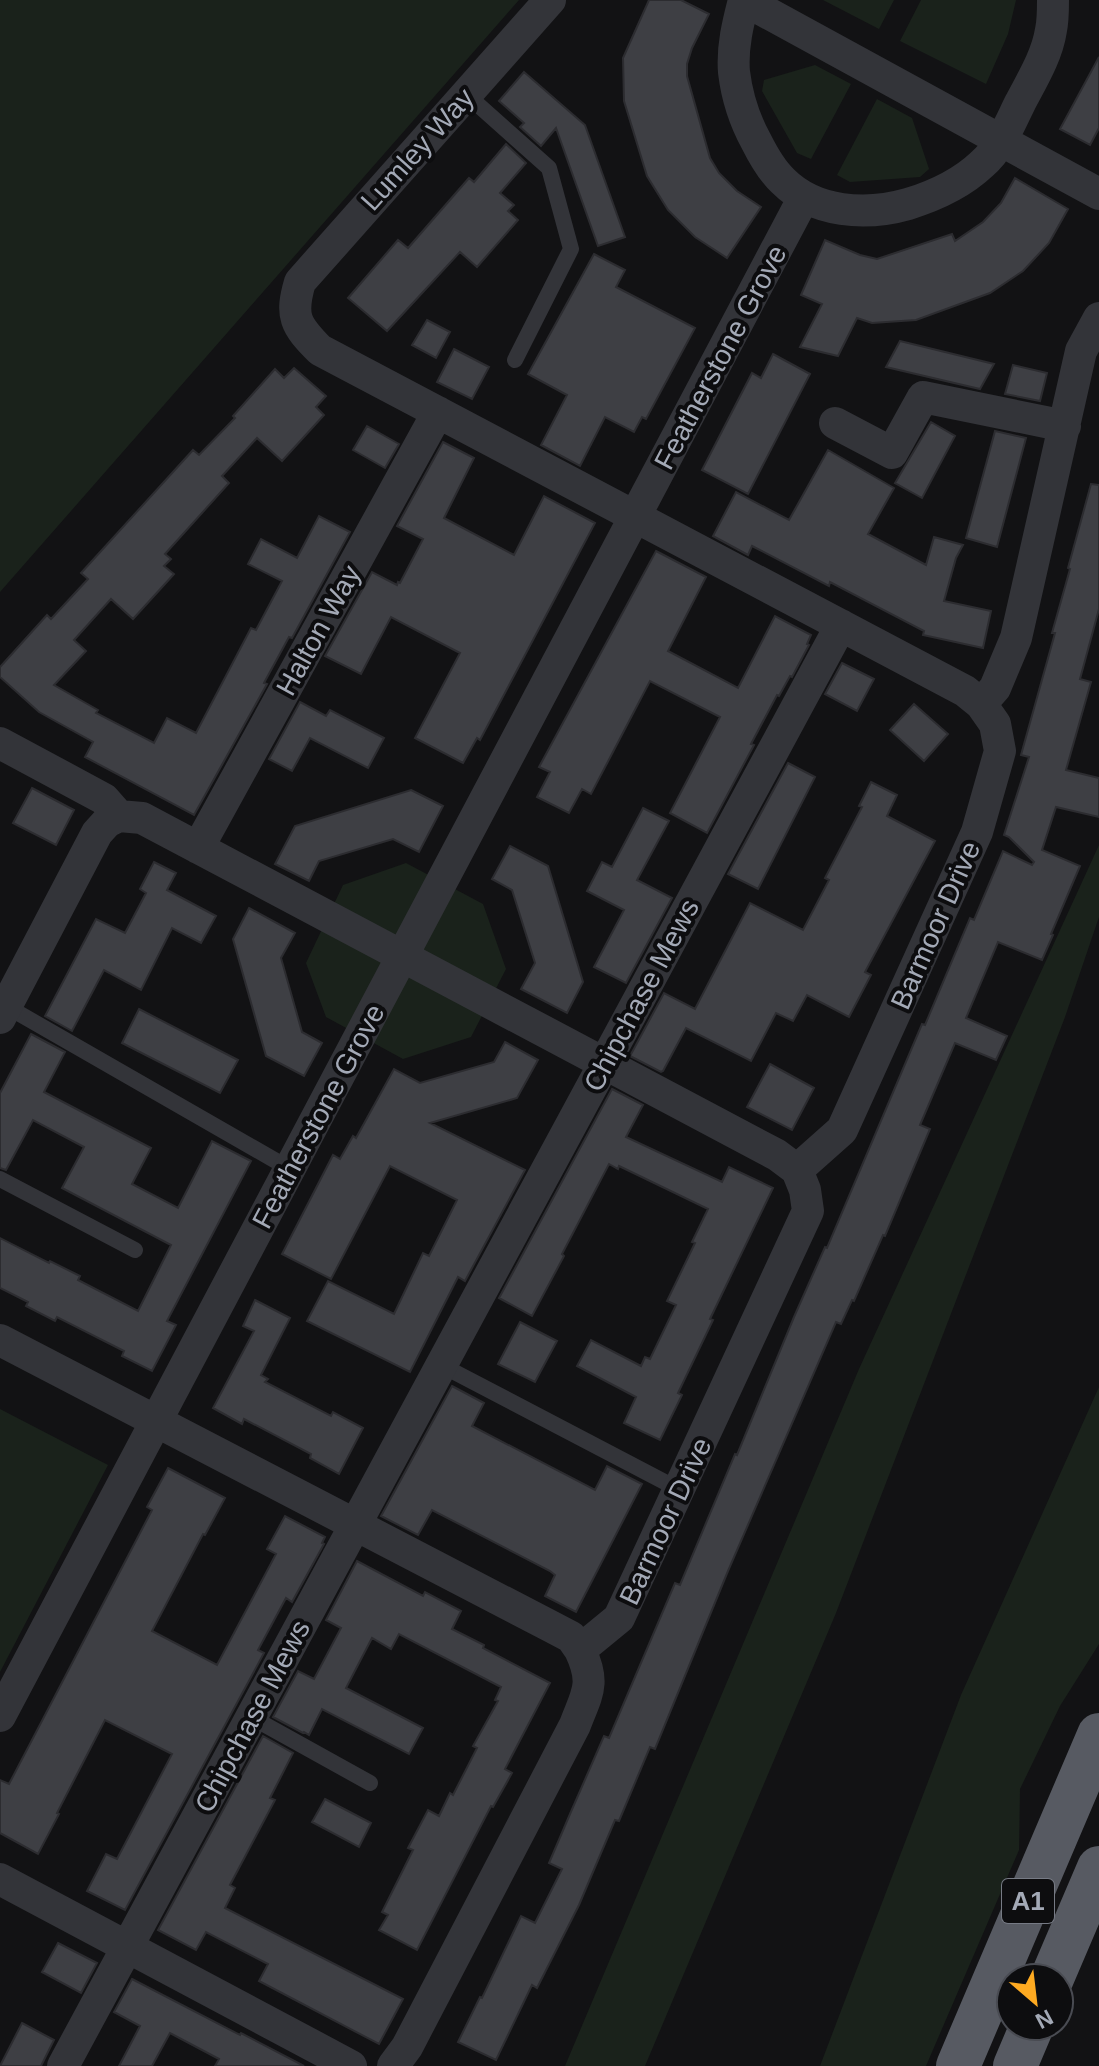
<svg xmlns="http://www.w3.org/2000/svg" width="1099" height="2066" viewBox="0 0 1099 2066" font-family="Arial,sans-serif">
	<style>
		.green { fill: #1a221b }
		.building { fill: #3e3f44; stroke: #2c2c30; stroke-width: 2 }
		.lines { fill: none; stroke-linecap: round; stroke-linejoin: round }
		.service { stroke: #333439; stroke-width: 16 }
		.minor { stroke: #333439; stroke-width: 32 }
		.trunk { stroke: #575a62; stroke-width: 44 }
		.labels { text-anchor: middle; stroke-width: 8; stroke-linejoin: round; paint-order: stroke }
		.shield { fill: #0d0d0f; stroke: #767a84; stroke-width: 2 }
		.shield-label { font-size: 26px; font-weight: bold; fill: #a3a9b6 }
		.street-label { font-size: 28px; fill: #a3a9b6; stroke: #0d0d0f }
	</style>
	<rect width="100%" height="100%" fill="#121214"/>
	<path class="green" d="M0,0H519L0,592Z
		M823,0H894L879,29Z
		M921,0H1016L1008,34L986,84L900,41Z
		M815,65L851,84L811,159L797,153L762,91L764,80Z
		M877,99L912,118L929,169L920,177L850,182L837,175Z
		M1099,845V917L1065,1017L836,1613L645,2066H565L859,1369Z
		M406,863L483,904L506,969L471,1037L403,1059L326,1017L306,963L343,885Z
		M1099,1387V1644L1060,1706L1020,1789L1019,1850L926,2066H820L961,1695Z
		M0,1409L108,1465L0,1672Z"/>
	<path class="building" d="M649,0H681L709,14L692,48L687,64V76L710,158L719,173L737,191L761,207L727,258L695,237L668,210L647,176L624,101L623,58Z
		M1099,57V128L1090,145L1060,129Z
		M524,72L585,125L625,237L598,246L556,128L541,146L520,127L524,123L499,101Z
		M506,144L526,163L500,193L514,205L508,211L518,220L477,267L460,252L387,331L348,298L398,240L408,248L469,178L474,182Z
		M1015,178L1068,209L1049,243L1023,271L990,293L916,320L872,323L857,318L838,356L800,347L822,304L801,295L825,240L860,255L877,259L952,234L955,241L983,222L1001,203Z
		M594,254L625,270L616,287L695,328L646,419L642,417L634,432L605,417L580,466L541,445L567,395L528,374Z
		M427,320L450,332L436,358L412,345Z
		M900,341L994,364L980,389L886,367Z
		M454,349L489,367L472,399L437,382Z
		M773,354L810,374L748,494L702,470L752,373L761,378Z
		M1013,365L1047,373L1040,401L1005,394Z
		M294,368L326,396L316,407L324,415L282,461L257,438L222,476L229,483L165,554L171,559L164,566L174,574L133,619L111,599L74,640L86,651L54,685L98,710L96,713L154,743L167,718L196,733L251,628L256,630L282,581L248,564L261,539L297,558L319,516L350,532L292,638L289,637L264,683L267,684L194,815L85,757L93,742L39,712L0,677V667L47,615L51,619L88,579L81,573L193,450L199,455L235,418L233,416L275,369L284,378Z
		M931,422L955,436L922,498L895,483Z
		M367,426L399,444L385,468L353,450Z
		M995,431L1026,438L997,547L966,538Z
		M443,442L474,458L444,518L514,555L544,496L595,523L480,740L477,738L463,763L415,738L460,653L391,617L361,674L325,656L372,572L397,585L398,582L400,583L423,539L397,526Z
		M828,450L894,488L868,534L926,565L934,537L963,545L956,558L944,601L991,611L983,648L923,635L924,631L830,582L829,586L752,546L748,555L713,536L736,492L789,520Z
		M1091,484L1099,485V609L1080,679L1091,682L1066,770L1099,778V817L1056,807L1042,850L1080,866L1051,934L1053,935L1042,960L998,942L966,1018L1007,1036L996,1060L955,1043L920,1125L930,1129L885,1236L883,1235L854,1301L852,1300L841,1324L836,1322L728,1571L655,1749L650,1747L619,1821L615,1820L579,1905L537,1988L532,1985L496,2060L458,2042L480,1997L482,1998L521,1916L535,1923L562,1869L549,1863L570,1814L604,1736L609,1738L675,1583L680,1585L735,1454L737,1455L794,1317L825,1247L827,1248L922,1024L925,1025L970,918L974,920L1003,851L1032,865L1034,862L1009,837L1004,835L1029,757L1021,755L1055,633H1052L1070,569L1068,568Z
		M656,551L706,577L668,651L738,688L775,616L811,635L807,644L809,645L792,677L790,676L779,696L777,695L751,744L754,745L707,833L670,813L720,717L650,681L591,794L582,789L569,813L537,797L550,772L539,767Z
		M842,663L874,679L857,711L825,694Z
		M300,702L326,716L330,710L384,738L368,768L310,738L292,771L269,759Z
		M914,704L948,734L924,761L890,730Z
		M788,763L815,777L758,889L728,874Z
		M871,782L897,795L887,816L935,841L865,972L871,975L849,1017L807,995L793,1021L776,1013L751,1061L686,1028L663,1071L661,1072L630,1056L664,993L695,1009L750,903L803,930L829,880L825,878L862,807L859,806Z
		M32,788L74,810L56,845L13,823Z
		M411,790L443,806L419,852L393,839L319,861L309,881L275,864L295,826Z
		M643,808L669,821L637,880L672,898L626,983L594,967L624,910L587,891L602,862L612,867Z
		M510,846L548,866L583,982L567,1013L521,989L535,963L512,890L492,879Z
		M154,862L176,873L167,890L216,916L201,943L172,928L141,990L104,970L72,1031L45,1016L96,919L125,933L146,893L140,889Z
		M249,908L295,933L281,958L302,1032L322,1043L304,1076L266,1056L233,939Z
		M139,1009L238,1060L220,1093L122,1043Z
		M31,1034L65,1052L44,1092L151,1148L132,1184L178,1208L212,1141L251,1161L167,1321L176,1325L152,1371L122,1356L124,1351L57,1317L55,1321L26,1306L28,1302L0,1288V1238L49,1263L50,1261L80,1276L78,1280L138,1311L171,1245L62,1188L84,1147L33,1120L6,1170L0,1168V1093Z
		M505,1042L538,1060L517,1098L430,1123L525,1170L465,1281L458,1277L410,1372L307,1321L328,1281L394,1314L423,1253L429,1256L457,1200L390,1166L331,1279L282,1254L333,1155L340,1159L353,1136L356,1138L394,1069L420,1083L494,1062Z
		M770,1064L814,1088L792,1130L747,1107Z
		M612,1089L643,1105L626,1137L722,1182L729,1167L773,1188L710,1319L713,1320L678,1393L682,1395L660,1440L624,1423L636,1397L577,1366L591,1340L641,1366L645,1357L650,1359L676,1305L667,1301L695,1243L692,1242L708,1209L619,1166L618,1169L609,1164L562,1254L564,1256L532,1316L499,1298Z
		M255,1300L290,1318L261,1375L268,1379L265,1382L331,1416L333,1412L363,1428L339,1474L310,1458L311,1454L244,1419L242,1424L213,1408L254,1331L243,1326Z
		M520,1322L557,1341L535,1382L498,1364Z
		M452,1386L484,1403L472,1426L595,1490L607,1466L642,1484L576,1612L545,1596L555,1575L550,1571L432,1510L418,1535L381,1516Z
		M168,1468L225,1498L205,1535L203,1534L152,1631L217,1665L276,1554L267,1549L285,1516L325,1537L322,1543L324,1544L292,1602L286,1598L258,1650L264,1653L125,1910L87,1891L106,1854L117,1859L172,1754L105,1720L57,1813L59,1814L38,1854L0,1833V1780L9,1784L152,1510L147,1507Z
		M357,1561L423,1596L425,1592L461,1611L452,1629L484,1645L483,1648L550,1683L505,1769L512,1773L493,1807L491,1806L417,1950L379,1930L388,1915L382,1912L413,1850L408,1848L428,1810L439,1816L450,1793L453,1795L477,1748L473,1746L498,1701L495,1700L501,1687L399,1634L391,1649L372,1638L346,1688L423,1728L409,1754L322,1709L309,1735L304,1732L303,1733L273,1717L298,1671L314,1679L341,1628L326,1620Z
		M263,1736L293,1753L270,1798L275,1800L230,1885L235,1888L225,1908L403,1999L379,2044L259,1981L268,1964L206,1932L196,1950L158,1930Z
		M325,1799L371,1823L359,1847L312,1822Z
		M58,1943L97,1963L81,1993L42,1972Z
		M132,1979L240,2035L241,2033L304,2066H215L219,2059L170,2033L152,2066H119L140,2026L114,2012Z
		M22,2023L54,2040L41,2066H0Z"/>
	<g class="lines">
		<path class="service" d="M466,94L549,168L571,249L515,360
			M6,1006L290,1169
			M0,1179L135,1250
			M441,1365L680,1490
			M251,1717L370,1783"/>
		<path class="minor" d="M550,0L300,282C290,316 295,325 320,350L965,691L981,704
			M744,0C738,23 732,47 734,72C737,97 744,119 756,141C763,155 771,170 783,181C815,213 866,216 908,204C934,196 962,183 982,164C1000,149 1010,123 1020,103C1032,80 1047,56 1051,30C1053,21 1053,10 1053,0
			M744,0L1099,194
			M835,423L892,453L923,397L1065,426
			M0,743L104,799L119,816L142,818L777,1155L797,1170
			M198,848L438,412
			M0,1018L97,833L107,822L119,816
			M0,1340L552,1627L571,1637L580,1650
			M0,1716L804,197
			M0,1879L351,2066
			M63,2066L841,625
			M393,2066L407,2047L575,1725C587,1693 596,1684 580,1650L619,1618L808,1211L805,1190L797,1170L842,1130L977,832L1000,751L995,724L981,704L995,688L1016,638L1081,351L1099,318"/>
		<path class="trunk" d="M1052,1978L1099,1868
			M958,2066L1099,1735
			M1015,2066L1032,2026"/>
	</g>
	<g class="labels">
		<rect class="shield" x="1002" y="1879" width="52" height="44" rx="6"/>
		<g class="shield-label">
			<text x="1028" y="1910">A1</text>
		</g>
		<g class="street-label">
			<text transform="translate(417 149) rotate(-48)" y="10">Lumley Way</text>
			<text transform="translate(720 357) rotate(-62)" y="10">Featherstone Grove</text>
			<text transform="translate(318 630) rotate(-61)" y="10">Halton Way</text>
			<text transform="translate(935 925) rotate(-66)" y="10">Barmoor Drive</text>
			<text transform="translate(641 995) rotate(-62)" y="10">Chipchase Mews</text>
			<text transform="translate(318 1116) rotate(-62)" y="10">Featherstone Grove</text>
			<text transform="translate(665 1521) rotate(-65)" y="10">Barmoor Drive</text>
			<text transform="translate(252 1716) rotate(-62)" y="10">Chipchase Mews</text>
		</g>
	</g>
	<g transform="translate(1035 2002) rotate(152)"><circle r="38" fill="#0d0d0f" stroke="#494b52" stroke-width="2"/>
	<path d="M0-6L14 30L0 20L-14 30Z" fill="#feaa21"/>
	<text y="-12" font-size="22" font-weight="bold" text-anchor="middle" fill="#a3a9b6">N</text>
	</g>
</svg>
